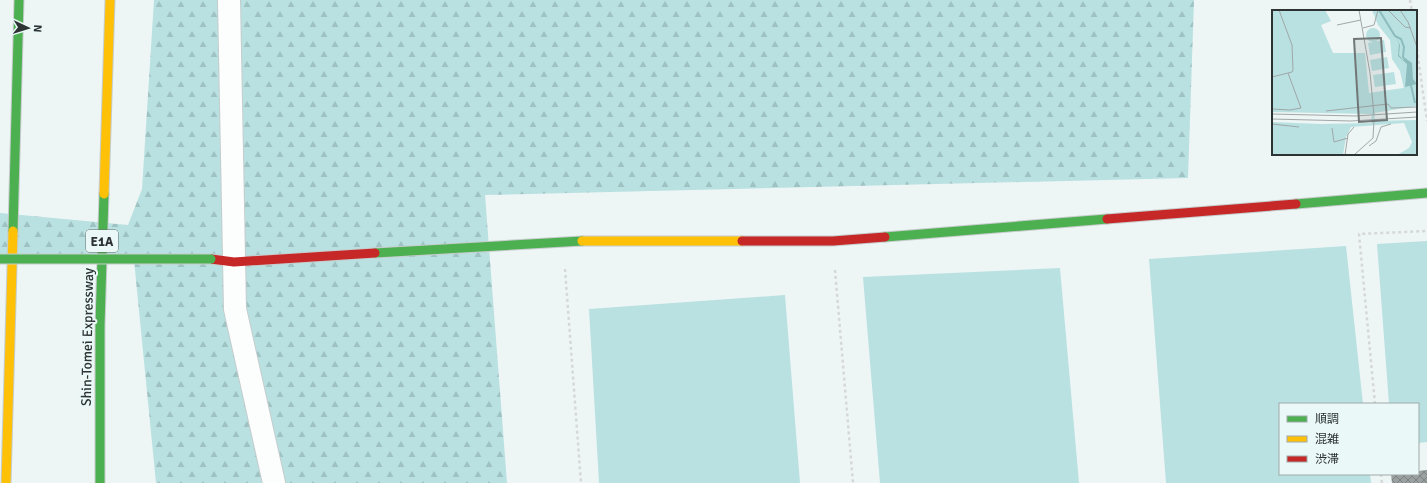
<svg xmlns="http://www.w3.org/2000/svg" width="1427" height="483" viewBox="0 0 1427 483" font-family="Signika,'Noto Sans JP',sans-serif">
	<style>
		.forest { fill: url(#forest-firs) }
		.pitch { fill: #b9e1e1 }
		.building { fill: url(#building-cross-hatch) }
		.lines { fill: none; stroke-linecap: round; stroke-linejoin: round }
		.street-casing { stroke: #c6cccc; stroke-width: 24 }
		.fast-casing { stroke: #c6cccc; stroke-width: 11 }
		.slow-casing { stroke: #c6cccc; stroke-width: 11 }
		.jam-casing { stroke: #c6cccc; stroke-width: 11 }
		.path { stroke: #d6d8d8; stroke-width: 2.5; stroke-dasharray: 3 3; stroke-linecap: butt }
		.street { stroke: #fcfefe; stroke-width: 22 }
		.fast { stroke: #4caf50; stroke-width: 9 }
		.slow { stroke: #ffc107; stroke-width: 9 }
		.jam { stroke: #c62828; stroke-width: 9 }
		.fast-bridge-casing { stroke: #c6cccc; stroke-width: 11; stroke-linecap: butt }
		.fast-bridge { stroke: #4caf50; stroke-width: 9 }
		.labels { text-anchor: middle; stroke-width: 4; stroke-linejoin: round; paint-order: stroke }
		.shield { fill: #ebf8f8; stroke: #666d6d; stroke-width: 1 }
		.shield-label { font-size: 13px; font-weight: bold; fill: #2d3232 }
		.street-label { font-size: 14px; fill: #2d3232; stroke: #ebf8f8 }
		.inset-river { fill: none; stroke: #8cbcbd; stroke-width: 2 }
		.inset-road { fill: none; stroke: #a1a7a7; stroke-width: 1 }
		.view { fill: #717676; fill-opacity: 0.15; stroke: #717676; stroke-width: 2 }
		.inset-edge { fill: none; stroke: #2d3232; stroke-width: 2 }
	</style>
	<defs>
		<pattern id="forest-firs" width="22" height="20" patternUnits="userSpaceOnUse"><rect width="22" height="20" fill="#b9e1e1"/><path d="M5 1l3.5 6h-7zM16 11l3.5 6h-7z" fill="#9fc2c2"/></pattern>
		<pattern id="building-cross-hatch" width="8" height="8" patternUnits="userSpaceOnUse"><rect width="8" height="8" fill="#9a9f9f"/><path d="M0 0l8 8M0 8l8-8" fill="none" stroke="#7e8282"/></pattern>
	</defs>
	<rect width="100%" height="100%" fill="#eef5f5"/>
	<path class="forest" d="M154,0H1194L1188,178L485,195L507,483H156L134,260L0,259V213L128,225L142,189Z"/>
	<path class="pitch" d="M1427,241V442L1418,443V404H1389L1377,244Z
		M1346,246L1363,404H1280V474H1370L1371,483H1166L1149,259Z
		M1060,268L1079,483H880L863,277Z
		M785,295L800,483H599L589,309Z"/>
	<path class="building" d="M1427,470V483H1392L1391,474H1418V471Z"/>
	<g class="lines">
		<g class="street-casing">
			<path id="street" d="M229,0L235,309L274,483"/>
		</g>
		<g class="fast-casing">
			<path id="fast" d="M1296,204L1427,193
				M13,231L19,0
				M885,237L1107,219
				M375,253L582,241
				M100,483V325L104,194"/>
		</g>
		<g class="slow-casing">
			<path id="slow" d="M104,194L110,0
				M582,241H742
				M6,483L13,231"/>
		</g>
		<g class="jam-casing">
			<path id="jam" d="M1107,219L1296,204
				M742,241H833L885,237
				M211,259L234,262L375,253"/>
		</g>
		<path class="path" d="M1410,0L1412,11
			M1416,43L1427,121
			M565,269L581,483
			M835,270L853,483
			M1375,404L1359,234L1427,231
			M1381,474L1382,483"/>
		<use href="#street" class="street"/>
		<use href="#fast" class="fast"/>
		<use href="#slow" class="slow"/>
		<use href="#jam" class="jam"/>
		<g class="fast-bridge-casing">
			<path id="fast-bridge" d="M0,259H211"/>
		</g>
		<use href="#fast-bridge" class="fast-bridge"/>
	</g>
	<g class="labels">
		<rect class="shield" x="86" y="230" width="32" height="22" rx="3"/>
		<g class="shield-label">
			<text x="102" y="246">E1A</text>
		</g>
		<g class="street-label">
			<text transform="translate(87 337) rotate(-89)" y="5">Shin-Tomei Expressway</text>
		</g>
	</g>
	<g transform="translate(1272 10)">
		<rect width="145" height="145" fill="#eef5f5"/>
		<path d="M100,0H145V86L134,88L128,61L120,49L118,30L106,15Z" fill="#b9e1e1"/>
		<path d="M0,0H53L59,11L49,15L61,43H93L97,83L145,76V96L102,103L103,111L145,110V145H125L137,138L140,132L132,113L79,117L74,127L71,145H0V112L48,114L99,113L100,104L0,102Z" fill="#b9e1e1"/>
		<path d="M94 25a7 7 0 1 1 14 0a7 7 0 1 1-14 0ZM112,30L114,42L98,45L96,33ZM115,47L117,58L100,61L98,50ZM122,62L124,74L103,77L101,65Z" fill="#b9e1e1"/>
		<path d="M124,27L128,35L127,45L131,50L133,48L140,53L141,69L145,74L133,77L135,54L126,46L127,34Z" fill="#8cbcbd"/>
		<path class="inset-river" d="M107,0L123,26L129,29L132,37L131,47L135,52M138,71L143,93"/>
		<path class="inset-road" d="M87,0L98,63L102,105M116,0L133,17L139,18M128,0L136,12L145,37M65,15L89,10M91,18L102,15L106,0M0,67L20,62L21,60L20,35L7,0M0,99L18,100L29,98L16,63M54,101L116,94L119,98L145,97M0,104L83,106L145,102M0,109L79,111L145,107M0,114L27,117M60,118L62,132L76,128M97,136L104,131L109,117L119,114M73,145L76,124L82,117M82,145L101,128L102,110"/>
		<path class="view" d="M109,28L115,110L87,112L82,29Z"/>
		<rect width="145" height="145" class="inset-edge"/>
	</g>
	<rect x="1279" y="403" width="140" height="72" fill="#ebf8f8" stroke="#9fa9a9"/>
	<rect x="1287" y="416" width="20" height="6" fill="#4caf50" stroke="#9fa9a9"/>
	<text x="1315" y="423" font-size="12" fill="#2d3232">順調</text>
	<rect x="1287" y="436" width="20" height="6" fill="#ffc107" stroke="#9fa9a9"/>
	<text x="1315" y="443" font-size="12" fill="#2d3232">混雑</text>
	<rect x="1287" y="456" width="20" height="6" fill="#c62828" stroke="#9fa9a9"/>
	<text x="1315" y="463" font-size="12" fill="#2d3232">渋滞</text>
	<g transform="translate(28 28) rotate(94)" stroke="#ebf8f8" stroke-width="3" paint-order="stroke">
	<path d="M0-3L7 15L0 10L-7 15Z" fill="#2d3232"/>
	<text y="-6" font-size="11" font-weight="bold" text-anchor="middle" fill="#2d3232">N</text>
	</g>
</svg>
